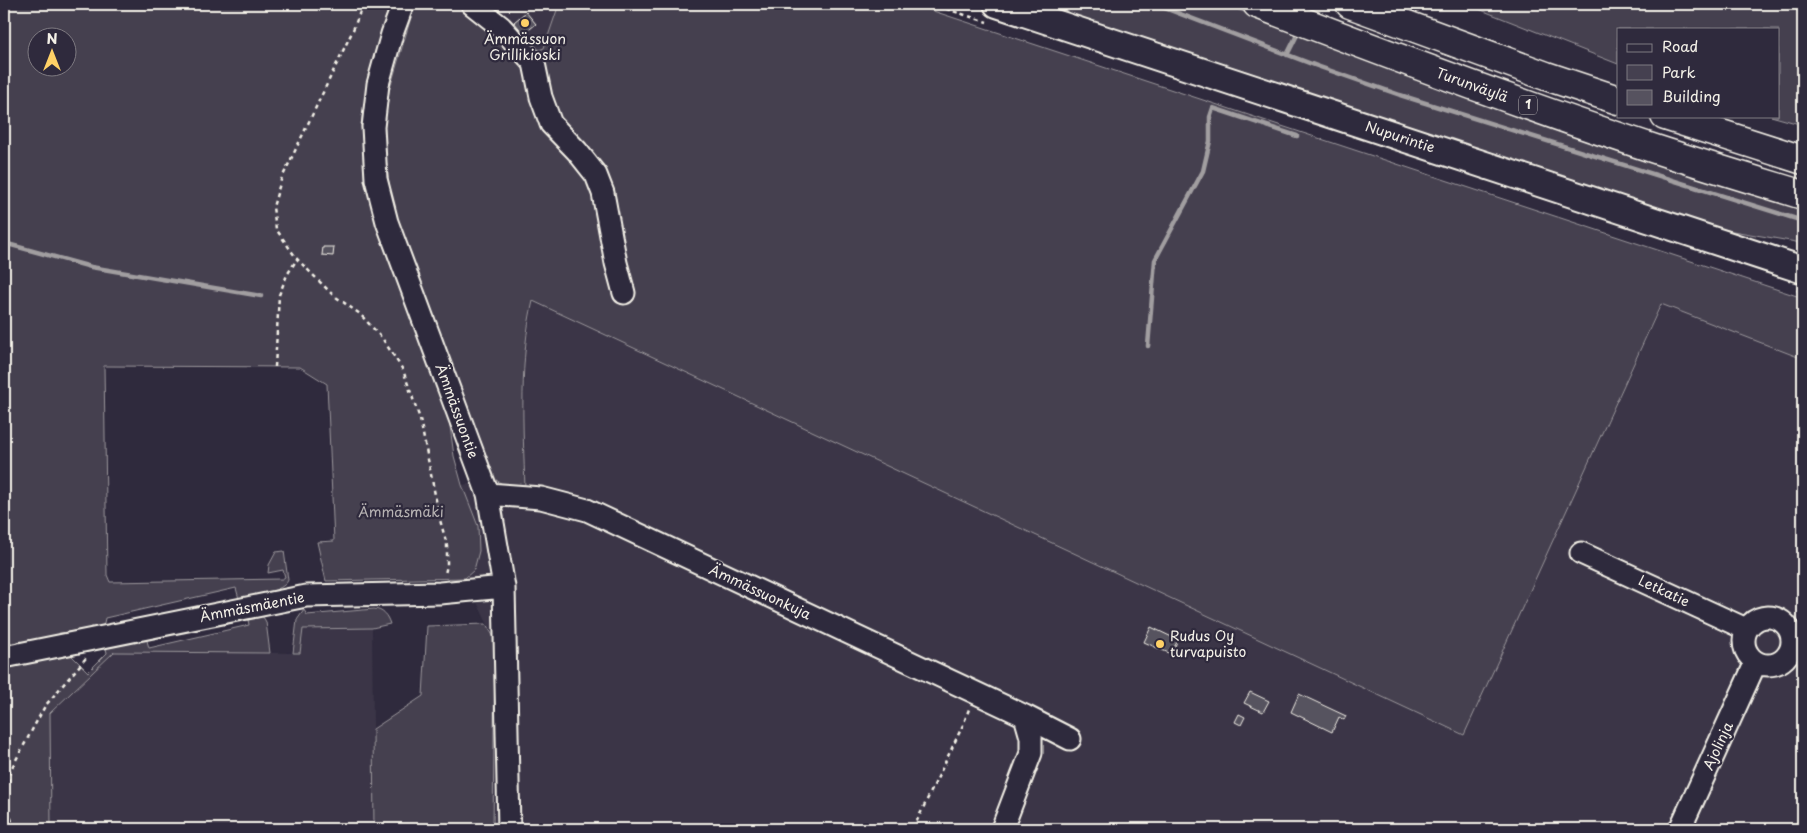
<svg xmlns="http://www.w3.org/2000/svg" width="1807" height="833" viewBox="0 0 1807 833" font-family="'Playpen Sans',sans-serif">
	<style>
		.built { fill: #3b3647 }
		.green { fill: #454050; stroke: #9c989c; fill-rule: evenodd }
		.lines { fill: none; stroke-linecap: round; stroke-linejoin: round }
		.stream { stroke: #a19ea0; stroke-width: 4.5 }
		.building { fill: #56525f; stroke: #f4f1e8 }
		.minor-casing { stroke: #f4f1e8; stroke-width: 25 }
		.major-casing { stroke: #f4f1e8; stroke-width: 30 }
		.highway-casing { stroke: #f4f1e8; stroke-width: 31 }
		.path { stroke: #f4f1e8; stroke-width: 2.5; stroke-dasharray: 4 4; stroke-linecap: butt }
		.minor { stroke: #2f2a3d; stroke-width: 21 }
		.major { stroke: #2f2a3d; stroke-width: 26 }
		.highway { stroke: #2f2a3d; stroke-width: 28 }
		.poi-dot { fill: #ffd166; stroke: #2f2a3d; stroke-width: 2 }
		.labels { text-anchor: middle; stroke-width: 4.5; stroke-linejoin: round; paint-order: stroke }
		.shield { fill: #2f2a3d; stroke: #b9b5b5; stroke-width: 1 }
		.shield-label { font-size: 12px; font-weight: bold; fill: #f4f1e8 }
		.poi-label { font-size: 14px; fill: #f4f1e8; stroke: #2f2a3d }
		.street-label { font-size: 14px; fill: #f4f1e8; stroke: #2f2a3d }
		.park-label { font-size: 14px; fill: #b7b3b3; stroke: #2f2a3d }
	</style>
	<rect width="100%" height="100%" fill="#2f2a3d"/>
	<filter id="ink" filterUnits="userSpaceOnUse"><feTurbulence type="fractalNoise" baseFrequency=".02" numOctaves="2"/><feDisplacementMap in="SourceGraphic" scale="10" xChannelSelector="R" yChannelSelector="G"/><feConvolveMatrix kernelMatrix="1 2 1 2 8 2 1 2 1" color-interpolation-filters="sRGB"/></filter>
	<g filter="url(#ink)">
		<path class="built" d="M486,4H556L557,10L544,48L531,53Z
			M533,301L1464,735L1662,304L1803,359V829H493L495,639L465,578L474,570L462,485L496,480L507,487H525L523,435L525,353Z
			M372,628L374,829H51L50,713L114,652L300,653L303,629Z"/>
		<path class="green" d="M4,4H391L368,76L361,125L367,186L447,404L454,456L462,485L478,526L479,551L474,570L465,578L326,581L317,542L334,541L327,384L300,367L104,366L107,575L110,582L282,579L285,577L283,570L268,573L269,565L276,552L284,551L288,580C284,592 251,596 239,599L236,588L105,618L103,628L59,633L62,646L88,672L107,653L106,648L146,637L149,648L249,625L247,614C256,613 262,613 266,622L270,653L114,652L50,713L51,829H4ZM38,38H68V68H38Z
			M415,4H457L488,26L531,53L544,48L557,10L556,4H912L1803,298V359L1661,304L1464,735L533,301C519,358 523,429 525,488L507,487L496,480L413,270L392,204L383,141L385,105Z
			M1030,4H1223L1514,115L1803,209V247L1796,242L1704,226Z
			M1466,4H1803V125L1771,116H1778V29H1618V64Z
			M374,609C383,610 387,615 390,624L372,628L303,629L300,653H293L297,620L304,610L307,615Z
			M486,624L495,639L493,829H374L373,729L423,696L427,626Z"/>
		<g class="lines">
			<path class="stream" d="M1154,4L1317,66L1400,95L1803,221
				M1287,55L1297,35
				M4,243L91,267L261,296
				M1148,346L1155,260L1203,171L1210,141V117L1213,108L1297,136"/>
		</g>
		<path class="building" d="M526,12L536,24L524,34L514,22Z
			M323,247H334L333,256L322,255Z
			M1151,627L1178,640L1171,654L1144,642Z
			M1250,692L1269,701L1263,712L1244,703Z
			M1299,694L1346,716L1344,720L1339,717L1332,732L1291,712Z
			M1239,714L1245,717L1241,725L1235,722Z"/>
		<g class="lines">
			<g class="minor-casing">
				<path id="minor" d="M403,4L392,34L378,84L373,127L376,179L387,222L488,494L504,587L509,829
					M472,4L501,27L534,63L541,97L551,124L577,151L596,175L603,193L616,263L624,293
					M488,494L541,498L587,510L1025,716L1070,739
					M1581,553L1746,629
					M1744 641a24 24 0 1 1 48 0a24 24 0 1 1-48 0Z
					M4,657L306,596L440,593L504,587
					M1002,829L1031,753V737L1025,716
					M1680,829L1756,662"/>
			</g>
			<g class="major-casing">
				<path id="major" d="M997,4L1803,270"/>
			</g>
			<g class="highway-casing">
				<path id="highway" d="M1257,4C1389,55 1521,105 1655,149C1704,165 1754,180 1803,195
					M1350,4L1546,76L1618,100
					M1665,116L1803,160"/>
			</g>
			<path class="path" d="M363,4L353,30L281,180L273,207L276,229L297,259L333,295L360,314L382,338L403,370L420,419L440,520L447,545V565L445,574
				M931,4L987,22
				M1797,290L1803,294
				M275,367L279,295L287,275L297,259
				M14,829L6,801L10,771L45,706L86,658
				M913,829L963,725L969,709"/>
			<use href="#minor" class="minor"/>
			<use href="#major" class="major"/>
			<use href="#highway" class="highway"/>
		</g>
	</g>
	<g class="poi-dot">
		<circle cx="525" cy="23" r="5"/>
		<circle cx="1160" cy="644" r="5"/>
	</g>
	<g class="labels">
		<rect class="shield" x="1519" y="95.5" width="18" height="19" rx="4"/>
		<g class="shield-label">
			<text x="1528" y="109">1</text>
		</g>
		<g class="poi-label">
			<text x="525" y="44">Ämmässuon<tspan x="525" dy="16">Grillikioski</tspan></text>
			<text x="1170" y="641" text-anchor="start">Rudus Oy<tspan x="1170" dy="16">turvapuisto</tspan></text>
		</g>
		<g class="street-label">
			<text transform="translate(1472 85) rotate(20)" y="5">Turunväylä</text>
			<text transform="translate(1400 137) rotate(18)" y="5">Nupurintie</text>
			<text transform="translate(457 411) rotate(70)" y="5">Ämmässuontie</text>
			<text transform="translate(1664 591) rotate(25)" y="5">Letkatie</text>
			<text transform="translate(760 592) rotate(25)" y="5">Ämmässuonkuja</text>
			<text transform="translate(252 607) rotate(-11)" y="5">Ämmäsmäentie</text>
			<text transform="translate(1718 746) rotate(-65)" y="5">Ajolinja</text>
		</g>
		<g class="park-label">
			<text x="401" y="517">Ämmäsmäki</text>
		</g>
	</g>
	<rect width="1807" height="833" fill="none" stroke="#2f2a3d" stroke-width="20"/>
	<rect x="10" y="10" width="1787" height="813" fill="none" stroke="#f4f1e8" stroke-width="2" filter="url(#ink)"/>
	<rect x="1617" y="28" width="162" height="90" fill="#2f2a3d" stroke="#7e7a81"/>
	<rect x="1627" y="44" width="25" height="8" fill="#2f2a3d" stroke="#7e7a81"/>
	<text x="1662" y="52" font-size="15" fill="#f4f1e8">Road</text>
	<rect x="1627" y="65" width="25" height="15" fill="#454050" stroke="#7e7a81"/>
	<text x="1662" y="78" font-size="15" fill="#f4f1e8">Park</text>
	<rect x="1627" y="90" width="25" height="15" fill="#56525f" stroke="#7e7a81"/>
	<text x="1662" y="102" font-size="15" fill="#f4f1e8">Building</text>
	<g transform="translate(52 52)"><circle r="24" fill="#2f2a3d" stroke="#7e7a81"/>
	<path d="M0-4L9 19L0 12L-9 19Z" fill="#ffd166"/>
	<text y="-8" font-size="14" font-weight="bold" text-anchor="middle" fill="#f4f1e8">N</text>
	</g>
</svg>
